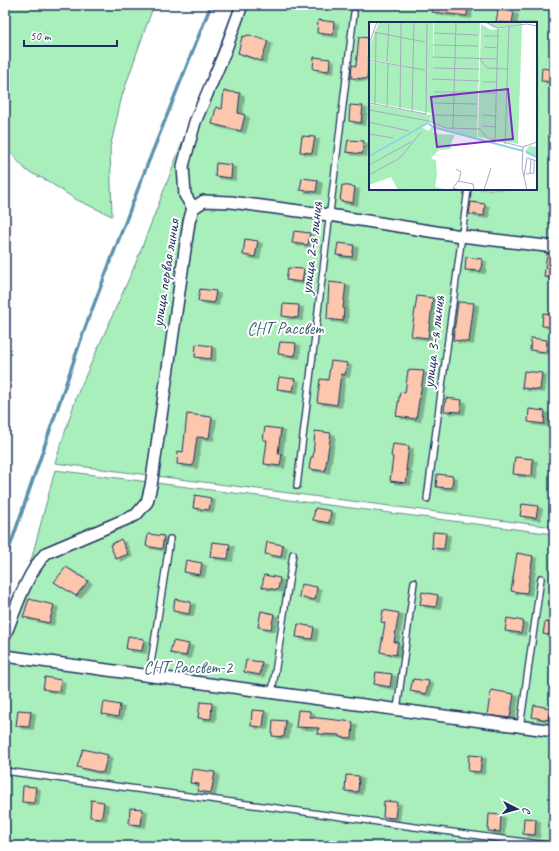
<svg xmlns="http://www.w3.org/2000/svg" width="559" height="851" viewBox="0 0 559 851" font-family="Caveat,sans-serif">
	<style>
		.green { fill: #a9efbb; stroke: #628f8c; fill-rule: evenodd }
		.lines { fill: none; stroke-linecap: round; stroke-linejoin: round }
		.stream { stroke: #5b92ad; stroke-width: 3.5 }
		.building { fill: #fcc7ad; stroke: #1b2f5e; filter: url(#shadow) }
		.service-casing { stroke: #1b2f5e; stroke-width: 8 }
		.minor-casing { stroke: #1b2f5e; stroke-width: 14 }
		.service { stroke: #fff; stroke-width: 5.5 }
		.minor { stroke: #fff; stroke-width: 11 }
		.labels { text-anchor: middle; stroke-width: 4; stroke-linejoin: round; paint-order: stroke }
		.street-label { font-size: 17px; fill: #1b2f5e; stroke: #fff }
		.park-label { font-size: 17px; fill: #3e5f75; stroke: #fff }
		.inset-river { fill: none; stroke: #85d4e1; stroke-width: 2 }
		.inset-road { fill: none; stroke: #a4acbf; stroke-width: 1 }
		.view { fill: #7b2cbf; fill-opacity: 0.15; stroke: #7b2cbf; stroke-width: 2 }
		.inset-edge { fill: none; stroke: #1b2f5e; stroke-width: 2 }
	</style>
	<defs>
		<filter id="shadow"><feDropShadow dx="4.5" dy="2.5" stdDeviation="0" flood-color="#0004"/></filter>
	</defs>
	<rect width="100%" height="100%" fill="#fff"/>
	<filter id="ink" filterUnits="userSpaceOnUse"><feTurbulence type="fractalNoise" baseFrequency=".025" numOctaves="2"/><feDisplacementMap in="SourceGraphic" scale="8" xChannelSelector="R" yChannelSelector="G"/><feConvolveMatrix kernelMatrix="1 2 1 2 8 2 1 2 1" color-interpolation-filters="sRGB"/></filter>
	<g filter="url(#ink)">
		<path class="green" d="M5,5H154L143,35L122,96L110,148L112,216L75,199L46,180L27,171L5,147Z
			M237,5H532L554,8V527L55,463L77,395L135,265L235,6ZM370,23H536V189H370Z
			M55,470L554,534V846H5V659Z"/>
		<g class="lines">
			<path class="stream" d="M5,561L85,328L144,173L211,5"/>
		</g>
		<path class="building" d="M433,5H468L467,16L432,12Z
			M498,10L514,12L512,23L496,22Z
			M318,20L334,22L333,35L317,33Z
			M249,35L268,41L261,61L238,53L242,37Z
			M359,37L370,38L367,79L351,78L352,65L356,66Z
			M314,57L330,59L329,71L313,69Z
			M542,68L554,70V82L541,81Z
			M224,91L240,93L238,113L245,115L241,131L212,124L216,107L222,109Z
			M350,105L363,106L361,123L349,121Z
			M302,136L315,137L312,153L300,152Z
			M348,140L364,141L362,154L346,152Z
			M216,163L232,165L231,178L215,176Z
			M302,178L318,180L316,192L300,190Z
			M342,185L355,187L353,203L340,201Z
			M471,202L485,204L484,216L469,214Z
			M294,231L310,233L308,245L292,243Z
			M245,239L258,241L255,257L243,255Z
			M338,243L354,245L352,257L336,255Z
			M547,253L554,254V278L544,277Z
			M466,257L482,259L481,271L465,270Z
			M288,268L304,269L302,282L286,280Z
			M329,282L346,284L343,308H344L343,321L327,319Z
			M200,289L216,291L214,303L198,301Z
			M417,296L433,298L428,338L411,336Z
			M458,302L474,303L469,342L453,340Z
			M283,304L299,305L298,318L282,316Z
			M543,313L554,315V327L542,326Z
			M531,338L547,340L546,352L530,350Z
			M280,342L296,343L295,356L278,354Z
			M196,344L212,346L211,359L195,357Z
			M331,361L347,363L345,375L341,374L337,405L317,402L320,379L328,380Z
			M408,370L424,371L416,419L396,416L400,392L405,393Z
			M524,371L542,373L540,390L522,388Z
			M279,377L295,379L293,391L277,389Z
			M446,398L462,400L460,412L444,411Z
			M529,409L545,411L544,424L528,422Z
			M187,414L212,417L209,438L197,437L193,466L177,464L178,451L183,452Z
			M265,427L281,429L278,454H282L280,466L264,464L267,440H263Z
			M315,431L331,433L325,471L309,469L311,457H313Z
			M393,444L409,446L406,470H408L406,483L390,481L393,457L391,456Z
			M515,457L533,459L532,476L513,474Z
			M437,474L453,476L452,488L436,487Z
			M195,495L211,498L209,510L193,508Z
			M522,504L538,506L536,518L520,516Z
			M315,508L331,511L329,523L313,520Z
			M433,532L446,533L444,549L432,548Z
			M148,534L164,536L162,549L146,546Z
			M121,539L128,554L116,559L110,545Z
			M212,542L230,544L228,559L210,557Z
			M267,542L283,545L281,557L265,554Z
			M517,553L533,556L527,593L511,591Z
			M186,560L202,563L200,575L184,572Z
			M66,567L88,581L76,596L54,582Z
			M264,575L280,578L278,590L262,587Z
			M301,584L317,587L315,600L299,597Z
			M422,592L438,595L436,607L420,605Z
			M29,599L54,605L49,623L23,617Z
			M175,599L191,602L189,614L173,611Z
			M383,610L399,613L394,642H398L396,655L380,652L385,623L381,622Z
			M261,611L274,614L271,629L258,627Z
			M507,618L523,621L521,633L505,631Z
			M545,622L554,623V636L543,634Z
			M298,624L314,627L312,639L296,637Z
			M128,636L144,639L142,651L126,649Z
			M173,641L189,644L186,656L170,653Z
			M246,660L262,662L260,675L244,672Z
			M376,672L392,674L390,687L374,684Z
			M45,677L61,680L59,692L43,689Z
			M413,679L429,681L426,694L410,691Z
			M491,690L514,694L510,718L487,715Z
			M104,702L120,705L118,717L102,714Z
			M200,702L212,703L211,719L198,718Z
			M534,705L550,708L548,720L532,717Z
			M18,710L31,711L29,727L16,726Z
			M252,710L265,711L263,727L251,726Z
			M298,710L310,711V717L353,722L352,738L340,737V735L318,734L319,728L296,727Z
			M273,720L286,721L284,737L272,736Z
			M83,749L108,755L103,773L77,767Z
			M469,755L482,756L480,772L468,771Z
			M192,769L215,772L211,793L198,791L199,784L190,783Z
			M346,775L359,776L358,792L345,791Z
			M23,786L36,787L34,803L22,802Z
			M91,800L104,802L102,818L90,817Z
			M384,801L397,802L395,818L383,817Z
			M130,808L143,809L141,825L129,824Z
			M489,814L501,815L500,832L488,831Z
			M524,818L536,819L535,835L523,834Z"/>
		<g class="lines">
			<g class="service-casing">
				<path id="service" d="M297,486L354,13
					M427,499L468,189
					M553,512L554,506
					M149,676L170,539
					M272,693L293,554
					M397,710L414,582
					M520,727L541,578
					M5,771L554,846"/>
			</g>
			<g class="minor-casing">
				<path id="minor" d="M193,208L204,201L231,202L329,215L461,236L554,247
					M5,635C16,608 26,575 46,553L136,515L147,502L151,486L189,222L193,208L185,195L183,166L195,122L224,54L242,5
					M5,656L554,731"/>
			</g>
			<use href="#service" class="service"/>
			<use href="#minor" class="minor"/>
		</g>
	</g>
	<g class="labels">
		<g class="street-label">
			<text transform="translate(311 248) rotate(-83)" y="6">улица 2-я линия</text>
			<text transform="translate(165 273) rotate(-81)" y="6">улица первая линия</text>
			<text transform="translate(433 342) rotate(-83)" y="6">улица 3-я линия</text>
		</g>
		<g class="park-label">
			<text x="285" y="334">СНТ Рассвет</text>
			<text x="188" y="673">СНТ Рассвет-2</text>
		</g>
	</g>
	<g transform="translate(369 22)">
		<rect width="168" height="168" fill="#fff"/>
		<path d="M10,0H64V48L65,0H111L108,116L66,104L62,100V91L0,80V39L43,45L0,37V25ZM115,0H152L153,3L125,6ZM112,2L122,8L153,3L149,122L109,115ZM0,82L62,93L61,99L0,133ZM52,105L60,109L62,105L65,107L64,110L69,112L86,113L81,123L82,127L70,128L62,136L67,139L68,153L66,165L81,168H29L22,155L0,163V134ZM160,124L168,125V136L156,130Z" fill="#a9efbb"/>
		<path class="inset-river" d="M157,130L168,135M0,134L59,101L64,105L154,129"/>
		<path class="inset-road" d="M79,0L96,1M117,0L129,6L158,2L168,4M5,10L56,20M65,11L109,13M115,14H130M0,22L8,0M64,23L109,24M115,25L129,26M63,35L129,37M111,37L118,46L139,47M0,38L56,48M18,40L20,0M64,46L110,47M63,57L110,59M114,60H128M65,70H108M114,71H128M0,81L57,92L58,0M65,81L108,82M6,82L7,11M18,85L19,41M31,87L32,0M0,88L60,99L77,106L111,107L118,116L154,125L168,120M43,89L45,0M65,93L108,94M114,93L127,94M0,100L40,109M114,104L127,105M84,106L87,0M0,112L24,116M126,119L129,6M136,122L140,4M154,125L153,146L158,168M0,143L42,120M87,147L92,150L90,158L84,166L91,168M157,152L165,151V139M161,152L162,137M0,153L31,136L52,110M155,154L158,136L168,139M89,159L104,162L105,168M115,168L122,146"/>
		<path class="view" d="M139,67L144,117L68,125L62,75Z"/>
		<rect width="168" height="168" class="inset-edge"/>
	</g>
	<rect width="559" height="851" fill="none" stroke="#fff" stroke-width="20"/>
	<rect x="10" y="10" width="539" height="831" fill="none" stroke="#1b2f5e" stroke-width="1.5" filter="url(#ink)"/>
	<g transform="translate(517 809) rotate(96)" stroke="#ffffff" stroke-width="3" paint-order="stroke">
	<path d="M0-3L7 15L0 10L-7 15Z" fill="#1b2f5e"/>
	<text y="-6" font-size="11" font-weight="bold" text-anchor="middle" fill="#1b2f5e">С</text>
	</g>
	<path d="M24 40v6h93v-6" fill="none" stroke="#1b2f5e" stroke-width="2"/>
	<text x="30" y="40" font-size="12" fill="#1b2f5e" stroke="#ffffff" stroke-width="3" paint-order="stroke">50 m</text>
</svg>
